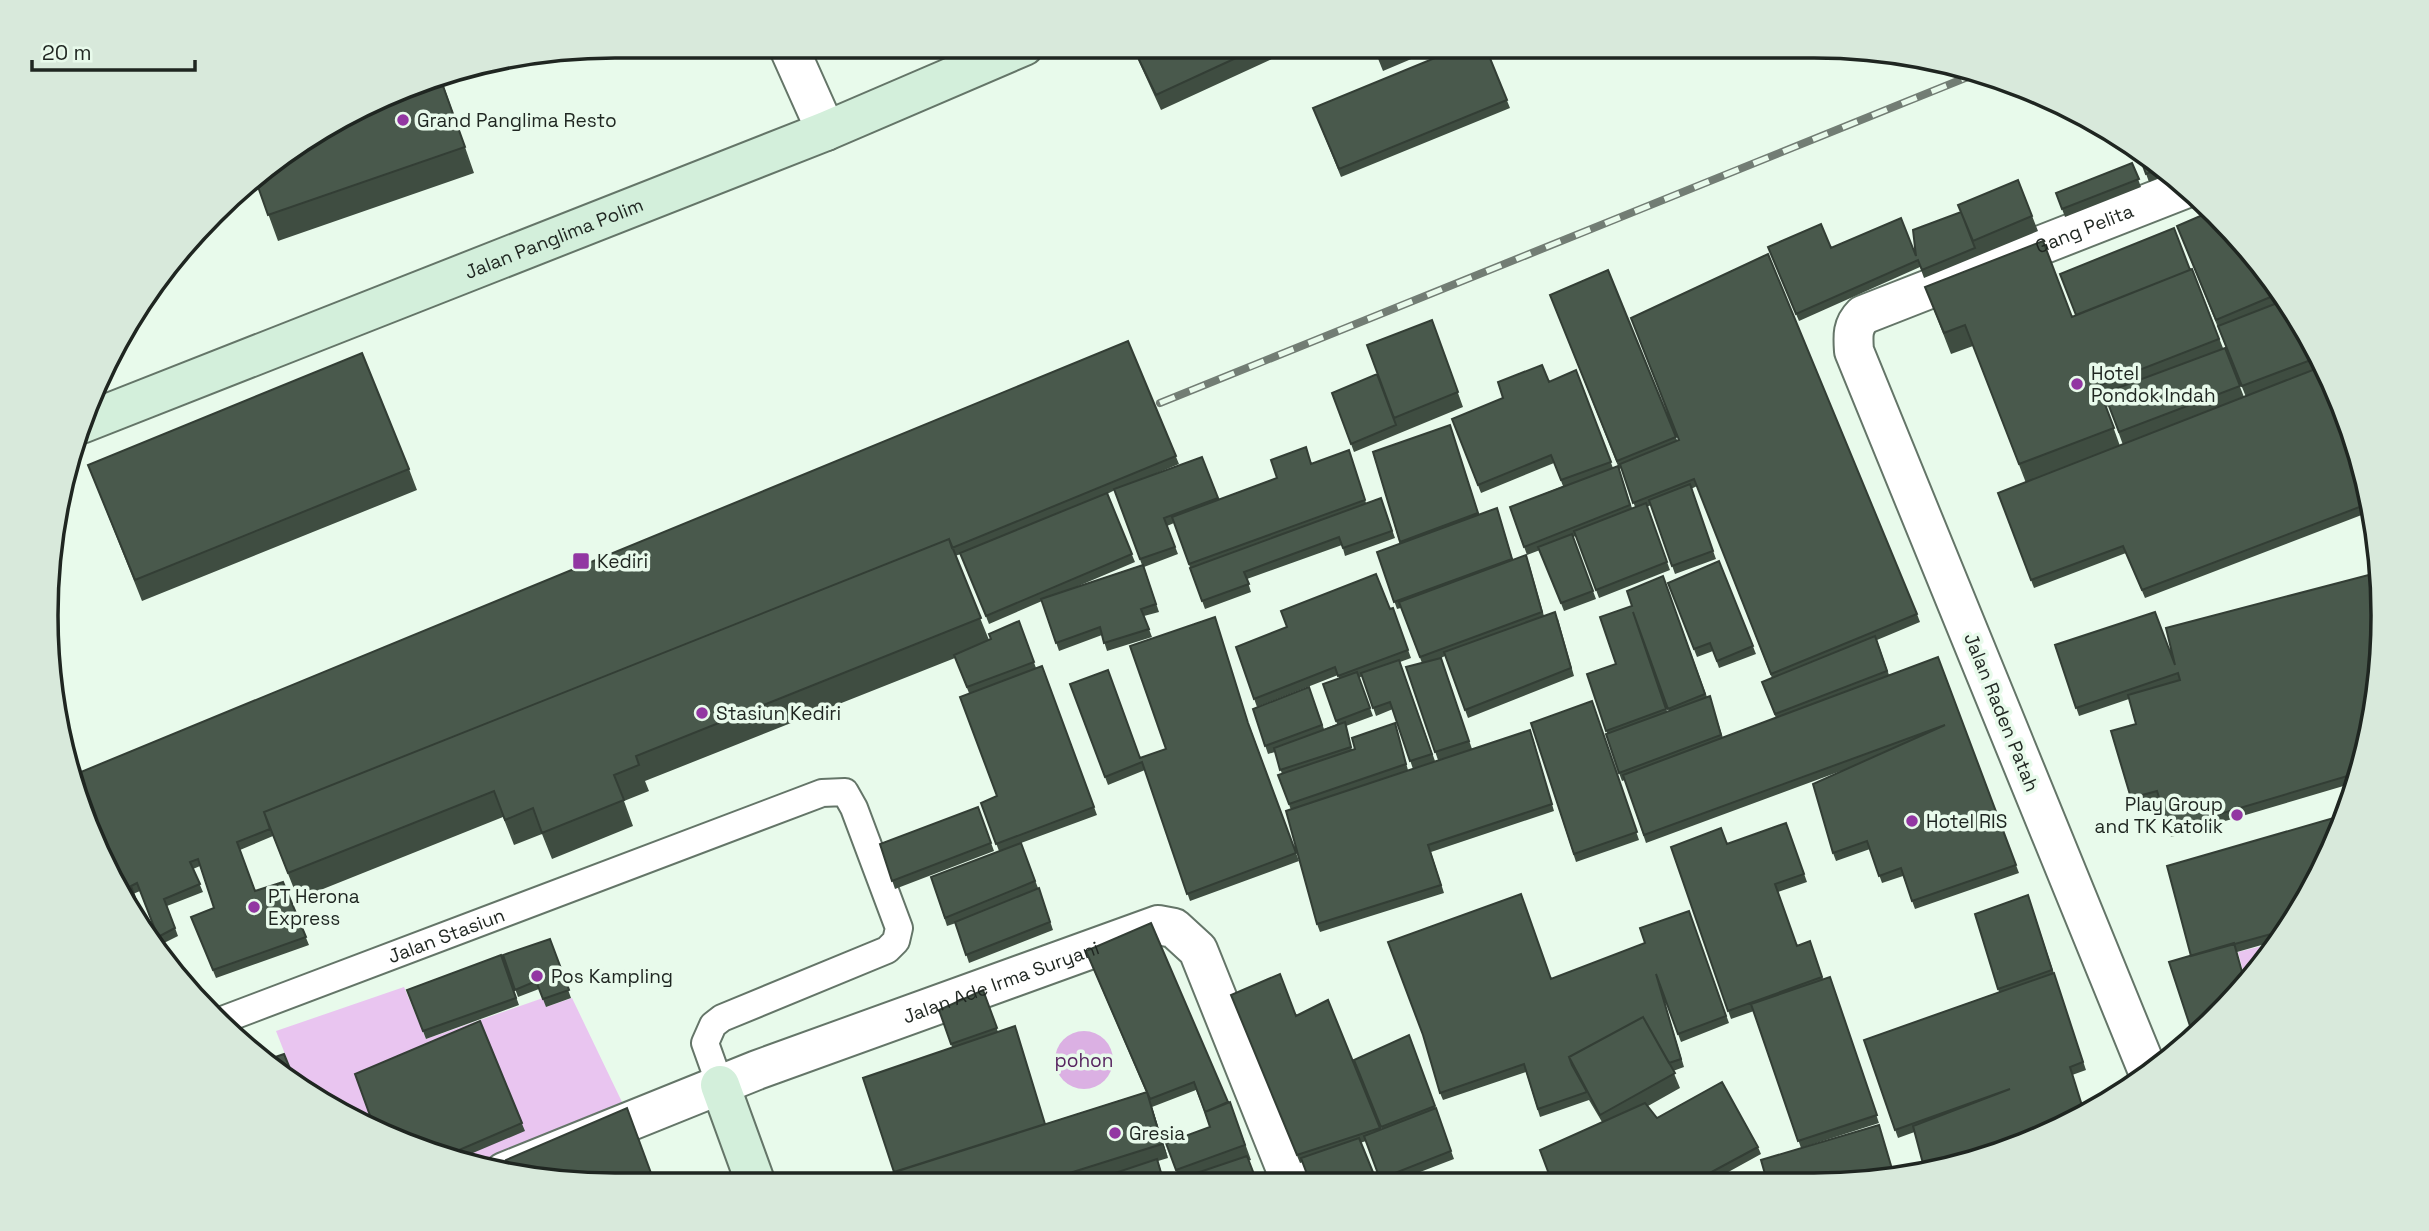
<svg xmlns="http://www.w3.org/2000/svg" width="2429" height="1231" viewBox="0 0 2429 1231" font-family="'Space Grotesk',sans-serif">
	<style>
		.green { fill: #e9c5f0 }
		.forest { fill: #dbb0e3 }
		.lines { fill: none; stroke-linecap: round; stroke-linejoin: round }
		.lane-casing { stroke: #647568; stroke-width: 30 }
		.street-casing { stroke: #647568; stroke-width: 42 }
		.secondary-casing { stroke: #647568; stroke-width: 42 }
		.lane { stroke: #fff; stroke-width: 26 }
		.street { stroke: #fff; stroke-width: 38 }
		.secondary { stroke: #d3efdb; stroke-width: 38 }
		.rail-casing { stroke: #727d74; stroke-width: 8 }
		.rail { stroke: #e8faeb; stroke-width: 5; stroke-dasharray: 16; stroke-linecap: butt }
		.wall { fill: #3f4d41; fill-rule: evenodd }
		.shaded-wall { fill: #333e35 }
		.building { fill: #49594c; stroke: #333e35; stroke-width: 2 }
		.poi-dot { fill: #9237a2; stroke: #e8faeb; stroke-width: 2.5 }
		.labels { text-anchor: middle; stroke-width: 7; stroke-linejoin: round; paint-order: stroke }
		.poi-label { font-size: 19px; fill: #1f2621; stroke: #e8faeb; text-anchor: start }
		.street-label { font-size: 19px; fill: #1f2621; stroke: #e8faeb }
		.park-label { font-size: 19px; fill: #572460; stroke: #e8faeb }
		.rim { fill: none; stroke: #1f2621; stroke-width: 3.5 }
	</style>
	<rect width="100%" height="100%" fill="#e8faeb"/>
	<path class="green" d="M2278,942L2265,963L2246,982L2238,952Z
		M404,987L426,1039L543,998L546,1007L572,998L635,1129L521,1175L468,1166L364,1127L294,1077L276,1031Z"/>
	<path class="forest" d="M1055 1060a29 29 0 1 1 58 0a29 29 0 1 1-58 0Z"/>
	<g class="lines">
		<g class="lane-casing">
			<g id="lane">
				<path id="s1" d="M217,1022L822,793L845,792L854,808L899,928L896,941L887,950L722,1018L713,1025L705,1043L720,1085"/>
			</g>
		</g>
		<g class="street-casing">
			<g id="street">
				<path d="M788,46L826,131"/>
				<path id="s2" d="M2149,1074L1854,351C1853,336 1852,326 1863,315L2187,188"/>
				<path id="s3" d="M504,1172L757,1070L1158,925L1174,928L1198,950L1291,1182"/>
			</g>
		</g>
		<g class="secondary-casing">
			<g id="secondary">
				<path id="s4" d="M81,424L826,131L1024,46"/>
				<path d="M720,1085L756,1184"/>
			</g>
		</g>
		<use href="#lane" class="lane"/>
		<use href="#street" class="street"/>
		<use href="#secondary" class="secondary"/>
		<g class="rail-casing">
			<path id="rail" d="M1160,403L1980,72"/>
		</g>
		<use href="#rail" class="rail"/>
	</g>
	<path class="wall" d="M1135,46H1300L1161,110L1139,62L1133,47Z
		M1373,46H1442L1383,71Z
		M1485,46L1510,108L1341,177L1313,108Z
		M440,75L474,173L278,241L255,178Z
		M2137,149L2160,163L2171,173L2149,182Z
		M2132,163L2141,187L2065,217L2056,193Z
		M2018,180L2038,231L1924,278L1920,267L1799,321L1771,255L1831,248L1916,256L1961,212Z
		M2177,226L2242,239L2307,330L2353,432L2372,511L2145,598L2126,553L2034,588L1998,493L2026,483L1973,346L1951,354L1925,287L2072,317L2076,315L2060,274L2192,269L2223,348H2225L2244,397H2246ZM2109,406L2123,445L2120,446L2106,407Z
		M1608,270L1677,440L1917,614L1920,622L1877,640L1889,675L1938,657L2019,873L1915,909L1903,876L1882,883L1870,849L1836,861L1833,853L1841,771L1646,843L1625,780L1622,781L1619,773L1607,733L1587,674L1616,664L1632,606L1663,576L1707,697L1712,704L1723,738L1776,718L1762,682L1772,678L1697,486L1691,489L1716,559L1675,574L1651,505L1647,507L1670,570L1599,598L1576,536L1573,537L1596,599L1564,611L1540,550L1527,555L1510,507L1563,486L1554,463L1481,493L1452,419L1549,382L1576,370L1613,468L1618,466L1550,295ZM1622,468L1635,507L1632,508L1619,469ZM1635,620L1669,711H1667Z
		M1432,320L1463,407L1354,452L1332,393L1377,374Z
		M1128,341L1179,464L1145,478L1202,457L1218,500L1349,450L1366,503L1381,498L1395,538L1345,556L1342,545L1247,579L1251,592L1205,609L1174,523L1167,526L1178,554L1144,567L1159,612L1144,616L1152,637L1107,651L1102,635L1059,651L1042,601L989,624L961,554L955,556L989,640L1019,621L1036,668L1042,666L1097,815L1021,843L1038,888H1039L1053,930L969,963L956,923L947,926L931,877L999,851L981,803L997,796L969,693L955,658L645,781L649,791L624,801L633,826L552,859L542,834L514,845L503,817L298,899L273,836L240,850L255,891L283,882L309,945L216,978L191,917L214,908L200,866L193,869L203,892L167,906L178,936L160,945L140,891L133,894L104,867ZM1115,490L1142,565L1076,587L1135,562L1107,494Z
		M1450,425L1479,515L1497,508L1513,560L1529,563L1544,616L1558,619L1574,676L1468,718L1445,656L1441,658L1472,749L1533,738L1554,811L1431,852L1444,893L1320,932L1317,924L1291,810L1278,775L1282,774L1275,752L1268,754L1253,709L1309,687L1324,729L1337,724L1336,721L1339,678L1338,675L1257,707L1236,647L1393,608L1411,658L1400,662L1435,761L1470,750L1438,760L1406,667L1422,663L1401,608L1397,609L1377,552L1400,544L1373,452ZM1362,676L1376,716L1393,709L1413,769L1408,770L1397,731L1352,750L1346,726L1373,716L1359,678Z
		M88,465L409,469L417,490L142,601Z
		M1719,561L1756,654L1719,668L1713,651L1697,657L1668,583Z
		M2055,645L2175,665L2364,763L2357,782L2171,837L2160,799L2134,806L2131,798L2136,724L2129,699L2079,716Z
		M1070,684L1140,758L1251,730L1299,861L1190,901L1145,770L1108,785Z
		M1592,701L1639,840L1576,862L1531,723Z
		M978,807L994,851L895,889L880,844Z
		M1786,823L1807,882L1778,892L1797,946L1810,941L1823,979L1830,977L1879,1123L1801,1148L1754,1011L1731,1019L1671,847L1727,844Z
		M2325,867L2279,940L2237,952L2191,956Z
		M2028,895L2086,1070L1898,1138L1864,1040L1999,992L1975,914Z
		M1689,911L1729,1023L1681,1042L1659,983L1684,1067L1673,1071L1680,1088L1648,1106L1657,1118L1758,1147L1761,1154L1712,1181L1552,1182L1602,1122L1589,1100L1540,1117L1526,1072L1443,1100L1440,1093L1551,979L1645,943Z
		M550,939L571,998L546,1007L539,989L518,997L503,955Z
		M501,955L519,1005L426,1039L407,990Z
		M1089,959L1228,1102H1230L1251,1160L1179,1179L1166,1143L1210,1127L1196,1090L1152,1107L1168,1158L1158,1161L1165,1183L857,1184L894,1172L952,1047L939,1010L983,990L998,1032L1045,1124L1146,1092Z
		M1231,995L1296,1016L1328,1000L1380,1130L1382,1129L1354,1060L1409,1035L1454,1159L1394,1182H1381L1366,1141L1300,1163Z
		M480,1021L525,1131L454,1161L376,1132Z"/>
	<path class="shaded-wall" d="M1147,1092L1152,1107L1168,1158L1162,1144Z"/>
	<path class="building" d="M1135,46H1262L1156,95L1133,47Z
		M1374,46H1385L1376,50Z
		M1464,46H1485L1507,100L1339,169L1313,108Z
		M439,75L465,147L268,215L255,178L268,164L432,76Z
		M2137,149L2160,163L2164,167L2146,174Z
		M2132,163L2139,179L2062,209L2056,193Z
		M2018,180L2032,216L1973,241L1958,205Z
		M2212,211L2242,239L2280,293L2216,320L2177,226Z
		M1961,212L1975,248L1922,270L1918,260L1796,314L1768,247L1821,224L1831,248L1901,218L1916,256L1913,230Z
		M2174,228L2190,270L2076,315L2060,274Z
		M2043,241L2072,317L2192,269L2219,339L2098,386L2114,428L2019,464L1965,325L1944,333L1925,287Z
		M1768,254L1917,614L1771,674L1694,479L1633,503L1620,464L1679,440L1631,318Z
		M1608,270L1676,437L1617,461L1550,295Z
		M2285,300L2307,330L2319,357L2242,386L2218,326Z
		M1432,320L1458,392L1394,418L1367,345Z
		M1128,341L1176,456L952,548L949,539L264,812L270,829L237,842L255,891L283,882L306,937L213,970L191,917L214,908L198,859L190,862L200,884L164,899L175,928L158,937L137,883L131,886L144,923L104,867L76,774Z
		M2225,348L2240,386L2119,432L2104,393Z
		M362,353L409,469L135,580L88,465Z
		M1542,365L1549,382L1576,370L1611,462L1561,480L1551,455L1478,485L1452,419L1503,398L1498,382Z
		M2323,366L2353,432L2370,503L2142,590L2123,546L2031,580L1998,493Z
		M1377,374L1396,425L1351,444L1332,393Z
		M1450,425L1478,513L1400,542L1373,452Z
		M1306,447L1311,464L1349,450L1365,500L1189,564L1172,517L1277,478L1271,460Z
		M1202,457L1218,498L1164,518L1175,547L1140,559L1114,489Z
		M1618,466L1630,505L1524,547L1510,507Z
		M1690,484L1713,551L1672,566L1649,500Z
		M1107,493L1132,554L986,616L960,553Z
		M1381,498L1392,531L1343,548L1339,537L1244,572L1249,584L1202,601L1190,568Z
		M1646,503L1667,562L1596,590L1574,531Z
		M1497,508L1512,559L1394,602L1377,552Z
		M1572,534L1593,591L1561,603L1538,547Z
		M949,539L981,618L636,756L639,765L614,775L624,800L542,833L533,808L505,820L494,791L288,873L264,812Z
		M1526,555L1542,612L1420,657L1399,602Z
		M1719,561L1753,646L1717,661L1710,643L1694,649L1668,583Z
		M1143,565L1156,604L1141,609L1149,629L1104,643L1100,627L1056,643L1041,599Z
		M2380,572L2382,652L2364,763L2361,772L2169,829L2157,791L2131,798L2111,731L2136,724L2128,695L2180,680L2178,673L2076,708L2055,645L2155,612L2175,665L2166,628Z
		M1376,574L1390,609L1393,608L1408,650L1338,676L1335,667L1254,699L1236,647L1287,627L1281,611Z
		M1663,576L1705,694L1668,709L1633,612L1666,709L1606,731L1587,674L1616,664L1600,617L1632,606L1627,591Z
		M1555,612L1571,668L1465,710L1444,652Z
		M1215,617L1248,723L1296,853L1187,894L1142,762L1105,777L1070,684L1108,670L1140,758L1166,749L1130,646Z
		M1019,621L1034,662L967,687L954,655L991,639L989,634Z
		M1875,636L1887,671L1775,714L1762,682Z
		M1938,657L2016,865L1912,901L1901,868L1879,876L1867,841L1833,853L1813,784L1945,725L1644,835L1623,775Z
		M1441,658L1469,741L1435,752L1406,667Z
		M1399,660L1432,754L1410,761L1390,702L1373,708L1361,673Z
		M1042,666L1094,807L996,844L981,803L997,796L960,697Z
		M1357,672L1370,708L1336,721L1323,684Z
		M1309,687L1322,725L1265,746L1253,709Z
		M1710,696L1721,735L1619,773L1606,734Z
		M1592,701L1637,832L1574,854L1531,723Z
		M1345,722L1351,747L1280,770L1274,748Z
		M1395,723L1406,764L1289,804L1278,775L1355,749L1352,738Z
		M1530,730L1552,804L1428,845L1441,885L1317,924L1286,811Z
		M978,807L991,843L892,881L880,844Z
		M2344,815L2325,867L2286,930L2191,956L2167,866Z
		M1786,823L1804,874L1775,884L1797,946L1810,941L1822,977L1728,1011L1671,847L1721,828L1727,844Z
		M1021,843L1035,881L945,918L931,877Z
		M1039,888L1050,922L966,955L955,922Z
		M1521,894L1551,979L1645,943L1640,928L1689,911L1726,1016L1678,1034L1656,974L1681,1059L1669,1063L1643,1017L1569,1057L1572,1065L1587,1092L1538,1109L1524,1064L1440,1093L1423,1035L1388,942Z
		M2028,895L2052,970L1998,989L1975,914Z
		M1151,923L1228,1102L1205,1112L1194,1082L1150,1099L1086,951Z
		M550,939L569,990L543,999L536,981L515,990L503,955Z
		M2234,943L2245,983L2193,1035L2169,962Z
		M501,955L516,998L423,1031L407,990Z
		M2054,973L2083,1062L2070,1067L2084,1112L2031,1142L1925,1171L1913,1126L2010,1089L1895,1130L1864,1040Z
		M1280,974L1296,1016L1328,1000L1380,1128L1297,1155L1231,995Z
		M1830,977L1877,1115L1798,1141L1751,1004Z
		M983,990L997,1028L951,1044L939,1010Z
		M1643,1017L1675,1073L1600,1115L1569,1057Z
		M480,1021L522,1123L443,1157L376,1132L355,1074Z
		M1015,1026L1045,1124L894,1172L863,1078Z
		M1409,1035L1435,1106L1381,1127L1354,1060Z
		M284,1054L293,1076L269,1059Z
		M1722,1082L1758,1147L1695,1181L1552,1182L1540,1150L1645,1103L1657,1118Z
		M1147,1092L1162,1144L1038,1183L857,1184Z
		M1230,1102L1245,1145L1176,1170L1166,1143L1210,1127L1205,1112Z
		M627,1108L655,1184H579L511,1173L506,1160Z
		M1436,1108L1451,1151L1380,1179L1364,1136Z
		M1879,1125L1895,1179L1888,1181H1767L1761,1160Z
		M1359,1138L1377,1182H1310L1301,1158Z
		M1247,1156L1257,1182L1170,1183V1182Z
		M1157,1159L1164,1183H1092L1091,1181Z"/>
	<g class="poi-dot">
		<circle cx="403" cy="120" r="7"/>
		<circle cx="2077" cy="384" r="7"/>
		<rect x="572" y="552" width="18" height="18" rx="3.5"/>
		<circle cx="702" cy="713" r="7"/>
		<circle cx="2237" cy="815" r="7"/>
		<circle cx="1912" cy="821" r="7"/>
		<circle cx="254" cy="907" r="7"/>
		<circle cx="537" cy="976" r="7"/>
		<circle cx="1115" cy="1133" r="7"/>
	</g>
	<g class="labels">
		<g class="poi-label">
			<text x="417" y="127">Grand Panglima Resto</text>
			<text x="2091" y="380">Hotel<tspan x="2091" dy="22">Pondok Indah</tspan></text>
			<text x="597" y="568">Kediri</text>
			<text x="716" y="720">Stasiun Kediri</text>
			<text x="2223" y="811" text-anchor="end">Play Group<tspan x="2223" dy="22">and TK Katolik</tspan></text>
			<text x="1926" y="828">Hotel RIS</text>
			<text x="268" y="903">PT Herona<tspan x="268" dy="22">Express</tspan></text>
			<text x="551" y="983">Pos Kampling</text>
			<text x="1129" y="1140">Gresia</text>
		</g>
		<g class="street-label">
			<text dy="7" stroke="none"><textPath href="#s2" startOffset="1057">Gang Pelita</textPath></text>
			<text dy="7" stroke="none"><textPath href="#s4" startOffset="508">Jalan Panglima Polim</textPath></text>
			<text transform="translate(2002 712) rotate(68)" y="7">Jalan Raden Patah</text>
			<text dy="7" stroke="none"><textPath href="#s1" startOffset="245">Jalan Stasiun</textPath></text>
			<text dy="7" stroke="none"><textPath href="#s3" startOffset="532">Jalan Ade Irma Suryani</textPath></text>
		</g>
		<g class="park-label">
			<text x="1084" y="1067">pohon</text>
		</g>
	</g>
	<path d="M0 0H2429V1231H0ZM615 58H1814A557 557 0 0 1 2371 615V616A557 557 0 0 1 1814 1173H615A557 557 0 0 1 58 616V615A557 557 0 0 1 615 58Z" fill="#d8e9db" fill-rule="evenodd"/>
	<path class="rim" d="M615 58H1814A557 557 0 0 1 2371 615V616A557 557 0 0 1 1814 1173H615A557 557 0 0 1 58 616V615A557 557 0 0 1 615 58Z"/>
	<path d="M32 60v10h163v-10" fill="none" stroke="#1f2621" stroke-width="3.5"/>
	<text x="42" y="60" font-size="21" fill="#1f2621" stroke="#e8faeb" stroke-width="5" paint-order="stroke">20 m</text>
</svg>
